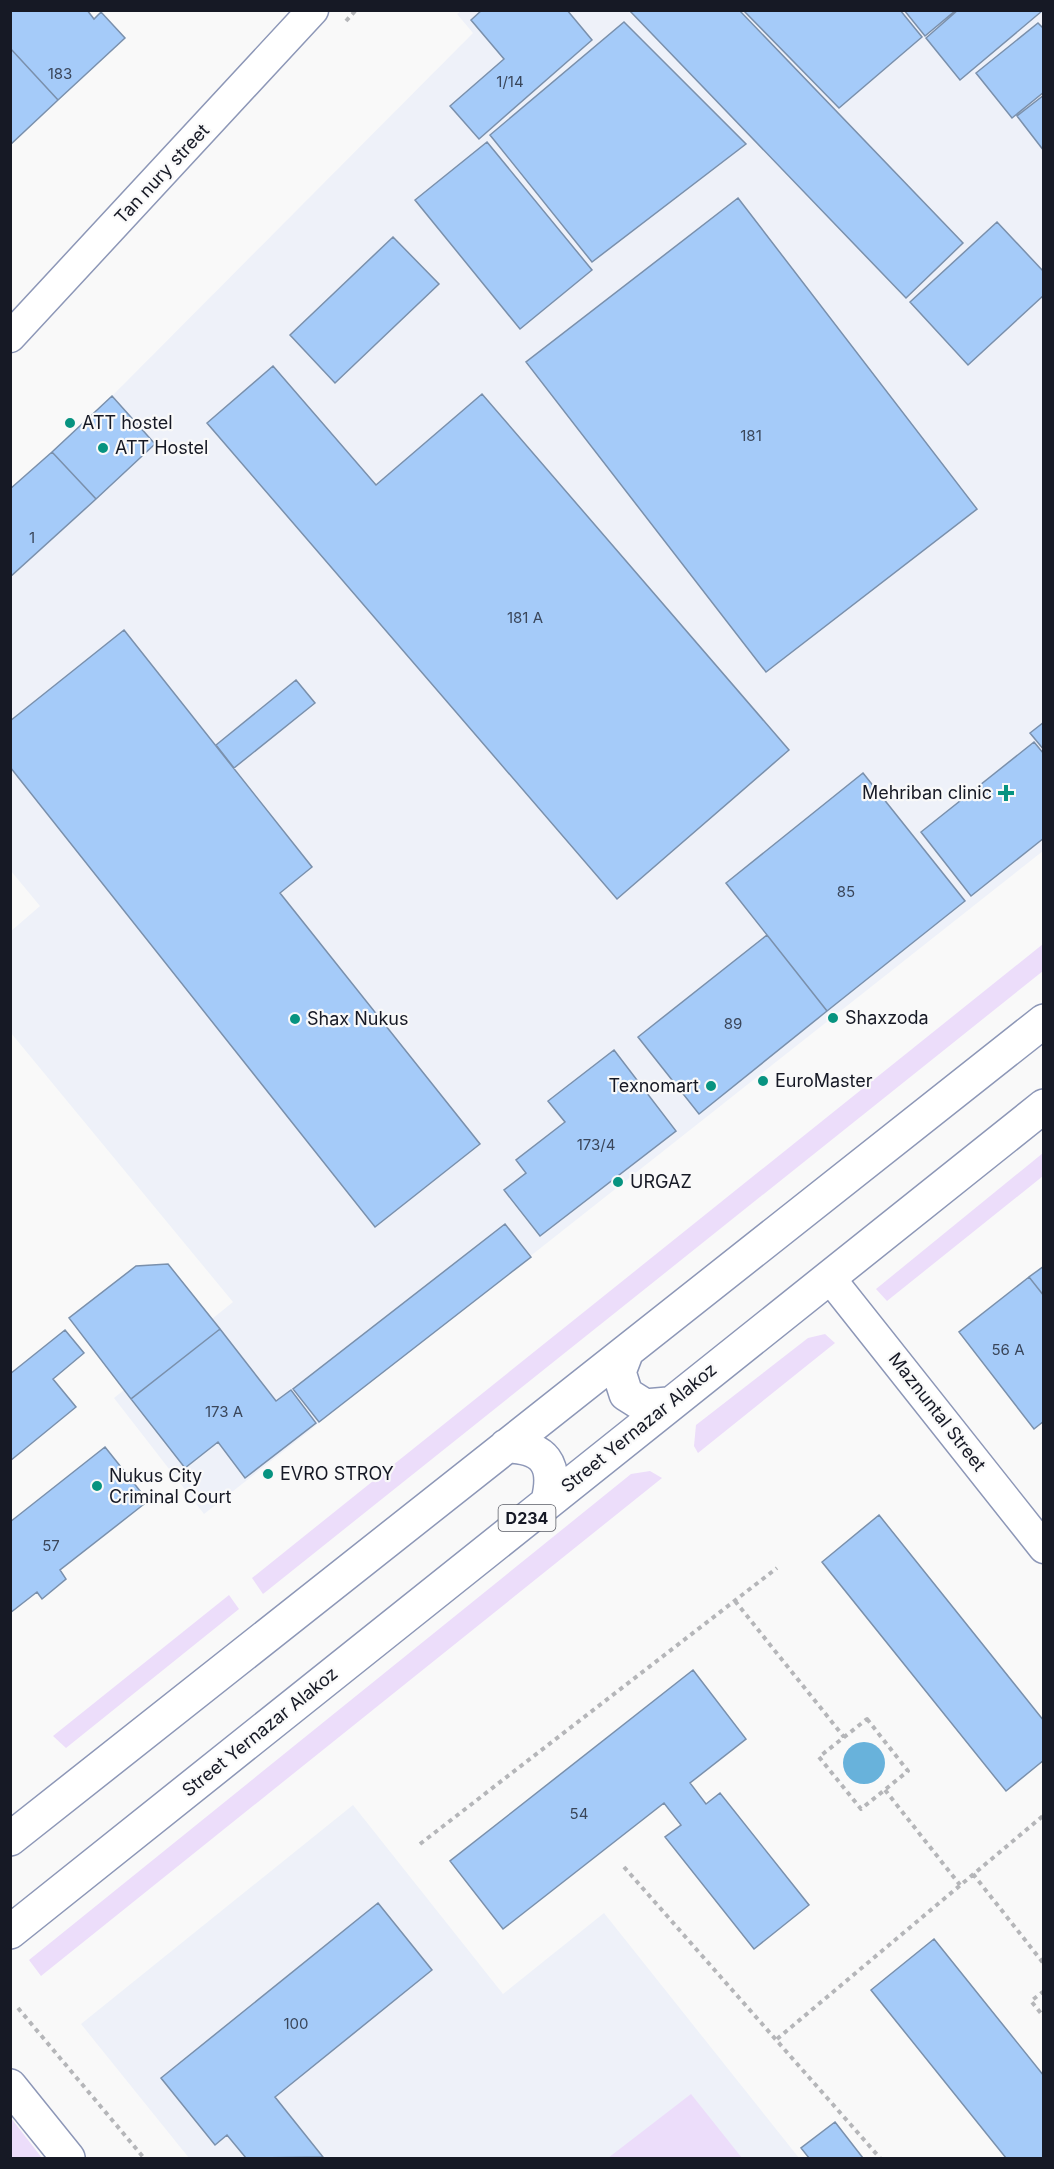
<svg xmlns="http://www.w3.org/2000/svg" width="1054" height="2169" viewBox="0 0 1054 2169" font-family="Inter,sans-serif">
	<style>
		.built { fill: #eef1f9 }
		.green { fill: #ecddfa }
		.water { fill: #68b2db }
		.building { fill: #a5cbf9; stroke: #7a90ac; stroke-width: 1.5 }
		.lines { fill: none; stroke-linecap: round; stroke-linejoin: round }
		.minor-casing { stroke: #8d97b7; stroke-width: 33 }
		.tertiary-casing { stroke: #8d97b7; stroke-width: 36 }
		.primary-casing { stroke: #8d97b7; stroke-width: 36 }
		.path { stroke: #b5b6b9; stroke-width: 4; stroke-dasharray: 4.5 4.5; stroke-linecap: butt }
		.minor { stroke: #fff; stroke-width: 30 }
		.tertiary { stroke: #fff; stroke-width: 33 }
		.primary { stroke: #fff; stroke-width: 33 }
		.poi-dot { fill: #079380; stroke: #f9f9f9; stroke-width: 2 }
		.labels { text-anchor: middle; stroke-width: 4.5; stroke-linejoin: round; paint-order: stroke }
		.number-label { font-size: 15px; fill: #3a465a }
		.shield { fill: #f9f9f9; stroke: #5a5c65; stroke-width: 1.5 }
		.shield-label { font-size: 16px; font-weight: bold; fill: #161925 }
		.street-label { font-size: 18px; fill: #161925; stroke: #f9f9f9 }
		.poi-label { font-size: 18px; fill: #161925; stroke: #f9f9f9; text-anchor: start }
	</style>
	<rect width="100%" height="100%" fill="#f9f9f9"/>
	<path class="built" d="M461,11H1043V851L204,1514L114,1398L233,1302L11,1033L10,932L40,906L11,871V490L112,396L473,33L457,14Z
		M353,1805L503,1994L604,1913L799,2158H189L81,2024Z"/>
	<path class="green" d="M1043,944V971L263,1594L252,1578Z
		M1043,1153V1176L887,1301L876,1289Z
		M825,1334L835,1343L698,1453L694,1446L696,1425L808,1338Z
		M650,1471L662,1478L41,1976L29,1960L631,1474Z
		M229,1595L239,1609L66,1748L53,1736Z
		M691,2094L742,2158H608Z
		M11,2118L42,2158H11Z"/>
	<path class="water" d="M843 1763a21 21 0 1 1 42 0a21 21 0 1 1-42 0Z"/>
	<path class="building" d="M10,10H87L94,19L101,12L125,38L58,100L10,48Z
		M482,10H567L592,40L479,139L450,106L504,59L471,20Z
		M629,10H739L963,243L906,298Z
		M743,10H900L922,37L839,108Z
		M904,10H956L925,36Z
		M958,10H1042V11L960,80L926,38Z
		M624,22L746,144L592,262L490,135Z
		M1038,23L1044,29V92L1012,118L976,73Z
		M10,48L58,100L10,145Z
		M1044,95V151L1017,116Z
		M487,142L592,270L520,329L415,200Z
		M738,198L977,509L766,672L526,362Z
		M997,222L1044,272V295L968,365L910,302Z
		M393,237L439,284L335,383L290,335Z
		M273,366L376,485L482,394L789,750L617,899L207,423Z
		M112,396L155,444L96,499L52,452Z
		M52,452L96,499L10,577V489Z
		M124,630L312,867L280,893L480,1144L375,1227L10,767V721Z
		M296,680L315,703L234,768L216,745Z
		M1044,722V750L1030,733Z
		M1034,742L1044,754V838L971,896L921,832Z
		M863,773L965,901L827,1011L726,883Z
		M767,935L827,1011L699,1114L638,1037Z
		M614,1050L676,1131L540,1236L504,1190L526,1173L516,1160L565,1122L548,1101Z
		M505,1224L531,1257L319,1422L293,1389Z
		M168,1264L220,1329L131,1399L69,1318L136,1266Z
		M1044,1266V1296L1029,1277Z
		M1029,1277L1044,1296V1421L1034,1429L959,1332Z
		M220,1329L276,1401L291,1390L316,1423L245,1478L218,1442L185,1468L131,1399Z
		M65,1330L84,1353L53,1379L76,1407L10,1461V1374Z
		M105,1447L148,1501L60,1570L66,1579L42,1599L37,1592L10,1613V1522Z
		M879,1515L1044,1721V1760L1006,1791L822,1562Z
		M693,1670L746,1739L690,1783L706,1804L720,1793L809,1905L754,1949L665,1837L681,1825L664,1803L503,1929L450,1861Z
		M378,1903L432,1970L275,2097L323,2157L246,2158L227,2135L215,2145L161,2078Z
		M934,1939L1044,2076V2158H1006L871,1990Z
		M835,2122L863,2158H809L801,2148Z"/>
	<g class="lines">
		<g class="minor-casing">
			<path id="minor" d="M10,337L313,10
				M829,1277L1044,1548"/>
		</g>
		<g class="tertiary-casing">
			<path id="tertiary" d="M10,2086L68,2158"/>
		</g>
		<g class="primary-casing">
			<path id="primary" d="M627,1351L619,1372L626,1394L645,1406L668,1404
				M506,1446C545,1447 557,1464 548,1501
				M10,1839L1044,1021
				M10,1932L1044,1106"/>
		</g>
		<path class="path" d="M346,21L356,10
			M735,1601L844,1737
			M867,1719L908,1771L861,1809L819,1757Z
			M885,1790L960,1885
			M420,1844L777,1568
			M624,1867L880,2158
			M973,1874L1044,1964
			M1044,1991L1031,2001L1044,2017
			M18,2008L144,2158
			M777,2039L1044,1815"/>
		<use href="#minor" class="minor"/>
		<use href="#tertiary" class="tertiary"/>
		<use href="#primary" class="primary"/>
	</g>
	<g class="poi-dot">
		<circle cx="70" cy="423" r="6"/>
		<circle cx="103" cy="448" r="6"/>
		<path d="M1003 784h6v6h6v6h-6v6h-6v-6h-6v-6h6z"/>
		<circle cx="833" cy="1018" r="6"/>
		<circle cx="295" cy="1019" r="6"/>
		<circle cx="763" cy="1081" r="6"/>
		<circle cx="711" cy="1086" r="6"/>
		<circle cx="618" cy="1182" r="6"/>
		<circle cx="268" cy="1474" r="6"/>
		<circle cx="97" cy="1486" r="6"/>
	</g>
	<g class="labels">
		<g class="number-label">
			<text x="60" y="79">183</text>
			<text x="510" y="87">1/14</text>
			<text x="751" y="441">181</text>
			<text x="32" y="543">1</text>
			<text x="525" y="623">181 А</text>
			<text x="846" y="897">85</text>
			<text x="733" y="1029">89</text>
			<text x="596" y="1150">173/4</text>
			<text x="1008" y="1355">56 А</text>
			<text x="224" y="1417">173 А</text>
			<text x="51" y="1551">57</text>
			<text x="579" y="1819">54</text>
			<text x="296" y="2029">100</text>
		</g>
		<rect class="shield" x="498.5" y="1505" width="57" height="26" rx="4.5"/>
		<g class="shield-label">
			<text x="527" y="1524">D234</text>
		</g>
		<g class="street-label">
			<text transform="translate(162 174) rotate(-47)" y="6">Tan nury street</text>
			<text transform="translate(937 1412) rotate(52)" y="6">Maznuntal Street</text>
			<text transform="translate(639 1428) rotate(-39)" y="6">Street Yernazar Alakoz</text>
			<text transform="translate(260 1732) rotate(-39)" y="6">Street Yernazar Alakoz</text>
		</g>
		<g class="poi-label">
			<text x="82" y="429">ATT hostel</text>
			<text x="115" y="454">ATT Hostel</text>
			<text x="992" y="799" text-anchor="end">Mehriban clinic</text>
			<text x="845" y="1024">Shaxzoda</text>
			<text x="307" y="1025">Shax Nukus</text>
			<text x="775" y="1087">EuroMaster</text>
			<text x="699" y="1092" text-anchor="end">Texnomart</text>
			<text x="630" y="1188">URGAZ</text>
			<text x="280" y="1480">EVRO STROY</text>
			<text x="109" y="1482">Nukus City<tspan x="109" dy="21">Criminal Court</tspan></text>
		</g>
	</g>
	<rect width="1054" height="2169" fill="none" stroke="#161925" stroke-width="24"/>
</svg>
